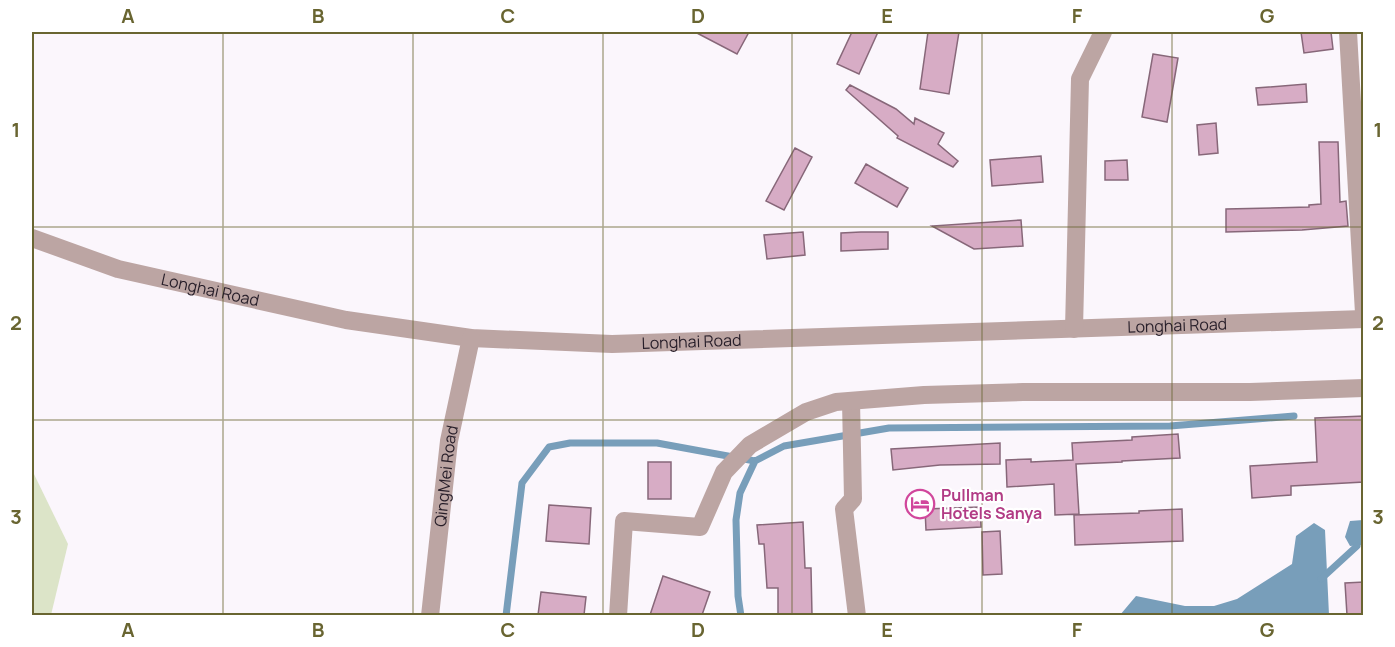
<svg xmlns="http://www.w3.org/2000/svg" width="1395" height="647" viewBox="0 0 1395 647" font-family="Manrope,sans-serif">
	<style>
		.green { fill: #dce4c8 }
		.water { fill: #789eba }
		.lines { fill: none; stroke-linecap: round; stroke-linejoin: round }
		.stream { stroke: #789eba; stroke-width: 7 }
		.building { fill: #d7acc5; stroke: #876779; stroke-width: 1.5 }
		.minor { stroke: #bca5a3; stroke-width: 18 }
		.grid { fill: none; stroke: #696531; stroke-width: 1.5; stroke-opacity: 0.55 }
		.labels { text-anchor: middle; stroke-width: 4.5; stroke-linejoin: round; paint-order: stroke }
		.street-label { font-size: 16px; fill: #261d28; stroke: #fff }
		.hotel-label { font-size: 16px; font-weight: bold; fill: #b23c85; stroke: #fff; text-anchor: start }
		.neatline { fill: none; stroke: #696531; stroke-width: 2 }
		.grid-label { font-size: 20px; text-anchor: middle; font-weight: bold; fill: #696531 }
	</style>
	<rect width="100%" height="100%" fill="#fbf6fc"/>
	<path class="green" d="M32,470L68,544L51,615H32Z"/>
	<path class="water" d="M1363,520V545L1350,546L1345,537L1350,521Z
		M1314,523L1325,530L1329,615H1120L1136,596L1185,606H1214L1237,599L1292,564L1296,536Z"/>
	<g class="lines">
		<path class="stream" d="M1321,579L1357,546
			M506,616L522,483L549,447L570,443H657L755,461L784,446L889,428L1170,426L1294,416
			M741,616L738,596L736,520L740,493L755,461"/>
	</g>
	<path class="building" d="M695,32H749L737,54Z
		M852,32H878L859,74L837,64Z
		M928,32H959L949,94L920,89Z
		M1301,32H1331L1333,49L1304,53Z
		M1153,54L1178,58L1167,122L1142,117Z
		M1306,84L1307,102L1258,105L1256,88Z
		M850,85L896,109L914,124L915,118L944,133L938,144L958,161L953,167L897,138L898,136L846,90Z
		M1216,123L1218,153L1199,155L1197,125Z
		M1319,142H1338L1340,202L1346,201L1348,226L1302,230L1226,232V209L1309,207V205L1321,204Z
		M795,148L812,157L784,210L766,201Z
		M1041,156L1043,182L992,186L990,160Z
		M1127,160L1128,180H1105V161Z
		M866,164L908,188L897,207L855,183Z
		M1021,220L1023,246L974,249L932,226Z
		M803,232L805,255L767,259L764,235Z
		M861,232H888V249L841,251V233Z
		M1364,416V482L1291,486V495L1252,498L1250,466L1317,462L1315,418Z
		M1178,434L1180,458L1122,461V462L1076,464L1079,514L1055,515L1054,484L1007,487L1006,460L1031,459V462L1073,460L1072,443L1132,440V437Z
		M1000,443V464L940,465L893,470L891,449Z
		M648,462H671V499H648Z
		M549,505L591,508L589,544L546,541Z
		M980,507L981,527L926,530L925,509Z
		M1182,509L1183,541L1075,545L1074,515L1139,513V511Z
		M803,522L805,568H811L812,615H778V588H767L764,544H759L757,525Z
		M1000,531L1002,574L983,575L982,532Z
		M663,576L710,592L702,615H650Z
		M1364,582V615H1347L1345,583Z
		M541,592L586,597L584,615H538Z"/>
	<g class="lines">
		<g class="minor">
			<path d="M1348,32L1364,313"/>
			<path id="s1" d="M32,238L118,269L346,320L471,338L612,344L1364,319"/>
			<path d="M1074,329L1080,79L1103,32"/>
			<path d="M851,401L853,499L844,509L857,616"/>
			<path id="s2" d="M430,616L449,441L471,338"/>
			<path d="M618,616L624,521L700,527L724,472L750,445L806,412L836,402L924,395L1023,392H1250L1364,388"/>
		</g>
	</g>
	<path class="grid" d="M223,32V616M413,32V616M603,32V616M792,32V616M982,32V616M1172,32V616M32,227H1364M32,420H1364"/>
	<defs>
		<g id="hotel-ring" transform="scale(1.5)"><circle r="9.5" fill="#fff" stroke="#d1479c" stroke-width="1.5"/><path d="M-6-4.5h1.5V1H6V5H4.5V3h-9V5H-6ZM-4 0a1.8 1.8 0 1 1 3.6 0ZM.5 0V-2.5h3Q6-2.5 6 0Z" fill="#d1479c"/></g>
	</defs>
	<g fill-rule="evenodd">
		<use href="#hotel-ring" x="920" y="504"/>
	</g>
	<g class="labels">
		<g class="street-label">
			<text dy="6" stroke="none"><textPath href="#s1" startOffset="186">Longhai Road</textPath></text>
			<text dy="6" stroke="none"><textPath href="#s1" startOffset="1158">Longhai Road</textPath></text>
			<text dy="6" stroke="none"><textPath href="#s1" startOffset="672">Longhai Road</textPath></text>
			<text dy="6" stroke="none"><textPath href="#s2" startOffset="141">QingMei Road</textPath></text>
		</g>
		<g class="hotel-label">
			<text x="941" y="501">Pullman<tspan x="941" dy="18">Hotels Sanya</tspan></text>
		</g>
	</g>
	<rect width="1395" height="647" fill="none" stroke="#ffffff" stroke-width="66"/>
	<rect x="33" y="33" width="1329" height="581" class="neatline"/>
	<g class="grid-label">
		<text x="128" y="23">A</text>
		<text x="318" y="23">B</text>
		<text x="508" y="23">C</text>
		<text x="698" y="23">D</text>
		<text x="887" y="23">E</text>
		<text x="1077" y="23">F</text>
		<text x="1267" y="23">G</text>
		<text x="16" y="137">1</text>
		<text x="1378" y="137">1</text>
		<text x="16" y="330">2</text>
		<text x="1378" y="330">2</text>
		<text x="16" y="524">3</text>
		<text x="1378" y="524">3</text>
		<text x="128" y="637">A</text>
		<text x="318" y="637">B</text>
		<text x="508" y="637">C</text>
		<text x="698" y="637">D</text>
		<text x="887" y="637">E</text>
		<text x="1077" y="637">F</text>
		<text x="1267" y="637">G</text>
	</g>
</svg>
